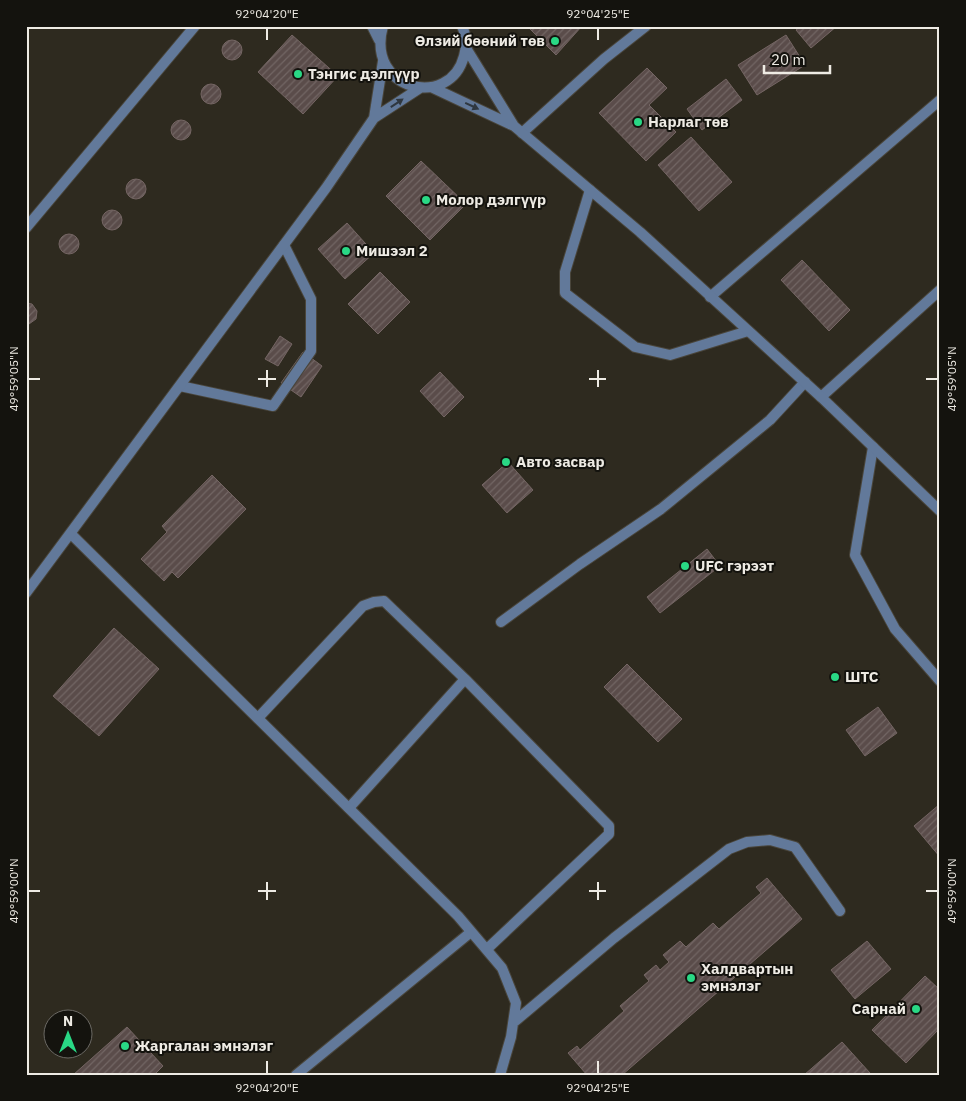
<svg xmlns="http://www.w3.org/2000/svg" width="966" height="1101" viewBox="0 0 966 1101" font-family="'IBM Plex Sans',sans-serif">
	<style>
		.building { fill: url(#building-hatch); stroke: #746563 }
		.lines { fill: none; stroke-linecap: round; stroke-linejoin: round }
		.service-casing { stroke: #49453b; stroke-width: 12 }
		.minor-casing { stroke: #49453b; stroke-width: 12 }
		.tertiary-casing { stroke: #49453b; stroke-width: 12 }
		.service { stroke: #62799a; stroke-width: 10 }
		.minor { stroke: #62799a; stroke-width: 10 }
		.tertiary { stroke: #62799a; stroke-width: 10 }
		.oneway { fill: #2f373f }
		.ticks { fill: none; stroke: #eeebe4; stroke-width: 2 }
		.poi-dot { fill: #29d885; stroke: #14130e; stroke-width: 2 }
		.labels { text-anchor: middle; stroke-width: 4; stroke-linejoin: round; paint-order: stroke }
		.poi-label { font-size: 15px; font-weight: bold; fill: #eeebe4; stroke: #14130e; text-anchor: start }
		.neatline { fill: none; stroke: #eeebe4; stroke-width: 2 }
		.ticks-label { font-size: 12px; text-anchor: middle; fill: #eeebe4 }
	</style>
	<defs>
		<pattern id="building-hatch" width="6" height="6" patternUnits="userSpaceOnUse" patternTransform="scale(1.25)"><rect width="6" height="6" fill="#5a4c4a"/><path d="M-1 1l2-2M0 6l6-6M5 7l2-2" fill="none" stroke="#726664"/></pattern>
	</defs>
	<rect width="100%" height="100%" fill="#2e2a1f"/>
	<path class="building" d="M527,26H582L556,55Z
		M801,26H837L811,48L796,30Z
		M292,35L338,76L303,114L258,72Z
		M786,35L805,65L757,95L738,65Z
		M222 50a10 10 0 1 1 20 0a10 10 0 1 1-20 0Z
		M647,68L667,88L649,105L676,132L646,161L599,113Z
		M726,79L742,100L702,130L687,109Z
		M201 94a10 10 0 1 1 20 0a10 10 0 1 1-20 0Z
		M171 130a10 10 0 1 1 20 0a10 10 0 1 1-20 0Z
		M691,137L732,182L699,211L658,165Z
		M421,161L466,204L430,240L386,196Z
		M126 189a10 10 0 1 1 20 0a10 10 0 1 1-20 0Z
		M102 220a10 10 0 1 1 20 0a10 10 0 1 1-20 0Z
		M347,223L374,253L345,279L318,249Z
		M59 244a10 10 0 1 1 20 0a10 10 0 1 1-20 0Z
		M802,260L850,310L829,331L781,280Z
		M380,272L410,302L378,334L348,304Z
		M26,303L32,304L37,311L36,319L29,324H26Z
		M280,336L292,344L278,366L265,359Z
		M303,352L322,366L301,397L281,383Z
		M440,372L464,397L444,417L420,391Z
		M508,462L533,490L507,513L482,485Z
		M212,475L246,509L178,578L172,572L164,581L141,559L167,532L162,526Z
		M707,549L720,566L660,613L647,597Z
		M114,628L159,669L99,736L53,696Z
		M627,664L682,719L658,742L604,687Z
		M878,707L897,733L865,756L846,730Z
		M940,804V857L914,826Z
		M767,878L802,919L622,1075H587L568,1053L577,1046L580,1050L624,1011L620,1006L649,981L644,975L656,965L660,970L669,962L663,955L680,941L686,947L713,923L719,929L761,893L756,887Z
		M867,941L891,969L855,999L831,970Z
		M925,976L940,990V1028L906,1063L872,1030Z
		M127,1027L163,1066L154,1075H73Z
		M842,1042L870,1073L868,1075H804Z"/>
	<g class="lines">
		<g class="service-casing">
			<path id="service" d="M590,190L565,272V293L635,347L670,355L748,331
				M180,386L273,406L311,351V299L284,245
				M873,447L855,555L895,629L940,681
				M501,622L580,564L661,509L770,420L805,382
				M258,718L363,606L374,602L384,601L465,679L609,826V834L487,949
				M349,808L465,679"/>
		</g>
		<g class="minor-casing">
			<path id="minor" d="M522,133L604,59L646,26
				M26,228L195,26
				M710,297L940,100
				M821,397L940,290
				M71,534L458,916L502,968L516,1003L511,1037L500,1075
				M513,1023L614,938L729,849L747,842L770,840L795,847L840,911
				M296,1075L471,932"/>
		</g>
		<g class="tertiary-casing">
			<path id="tertiary" d="M372,26L379,40
				M383,26C365,91 450,110 464,56C467,45 467,37 462,26
				M466,48L514,126
				M431,87L514,126L640,232L821,397L940,511
				M374,118L383,61
				M26,593L326,188L374,118L420,88"/>
		</g>
		<use href="#service" class="service"/>
		<use href="#minor" class="minor"/>
		<use href="#tertiary" class="tertiary"/>
	</g>
	<defs><path id="oneway-solid" d="M-6-.8H1V-3.2L6.5 0L1 3.2V.8H-6Z" transform="scale(1.25)"/></defs>
	<g class="oneway">
		<use href="#oneway-solid" transform="translate(397 103) rotate(-34)"/>
		<use href="#oneway-solid" transform="translate(472 106) rotate(25)"/>
	</g>
	<path class="ticks" d="M267,28V40M598,28V40M267,370V387M598,370V387M28,379H40M258,379H276M589,379H606M926,379H938M267,882V900M598,882V900M28,891H40M258,891H276M589,891H606M926,891H938M267,1061V1074M598,1061V1074"/>
	<g class="poi-dot">
		<circle cx="555" cy="41" r="5"/>
		<circle cx="298" cy="74" r="5"/>
		<circle cx="638" cy="122" r="5"/>
		<circle cx="426" cy="200" r="5"/>
		<circle cx="346" cy="251" r="5"/>
		<circle cx="506" cy="462" r="5"/>
		<circle cx="685" cy="566" r="5"/>
		<circle cx="835" cy="677" r="5"/>
		<circle cx="691" cy="978" r="5"/>
		<circle cx="916" cy="1009" r="5"/>
		<circle cx="125" cy="1046" r="5"/>
	</g>
	<g class="labels">
		<g class="poi-label">
			<text x="545" y="46" text-anchor="end">Өлзий бөөний төв</text>
			<text x="308" y="79">Тэнгис дэлгүүр</text>
			<text x="648" y="127">Нарлаг төв</text>
			<text x="436" y="205">Молор дэлгүүр</text>
			<text x="356" y="256">Мишээл 2</text>
			<text x="516" y="467">Авто засвар</text>
			<text x="695" y="571">UFC гэрээт</text>
			<text x="845" y="682">ШТС</text>
			<text x="701" y="974">Халдвартын<tspan x="701" dy="17">эмнэлэг</tspan></text>
			<text x="906" y="1014" text-anchor="end">Сарнай</text>
			<text x="135" y="1051">Жаргалан эмнэлэг</text>
		</g>
	</g>
	<rect width="966" height="1101" fill="none" stroke="#14130e" stroke-width="55"/>
	<g transform="translate(68 1034)"><circle r="24" fill="#14130e" stroke="#6b6964"/>
	<path d="M0-4L9 19L0 12L-9 19Z" fill="#29d885"/>
	<text y="-8" font-size="14" font-weight="bold" text-anchor="middle" fill="#eeebe4">N</text>
	</g>
	<path d="M764 65v8h66v-8" fill="none" stroke="#eeebe4" stroke-width="2.5"/>
	<text x="771" y="65" font-size="15" fill="#eeebe4" stroke="#14130e" stroke-width="4" paint-order="stroke">20 m</text>
	<rect x="28" y="28" width="910" height="1046" class="neatline"/>
	<g class="ticks-label">
		<text x="267" y="18">92°04'20"E</text>
		<text x="598" y="18">92°04'25"E</text>
		<text transform="translate(14 379) rotate(-90)" y="4">49°59'05"N</text>
		<text transform="translate(952 379) rotate(-90)" y="4">49°59'05"N</text>
		<text transform="translate(14 891) rotate(-90)" y="4">49°59'00"N</text>
		<text transform="translate(952 891) rotate(-90)" y="4">49°59'00"N</text>
		<text x="267" y="1092">92°04'20"E</text>
		<text x="598" y="1092">92°04'25"E</text>
	</g>
</svg>
